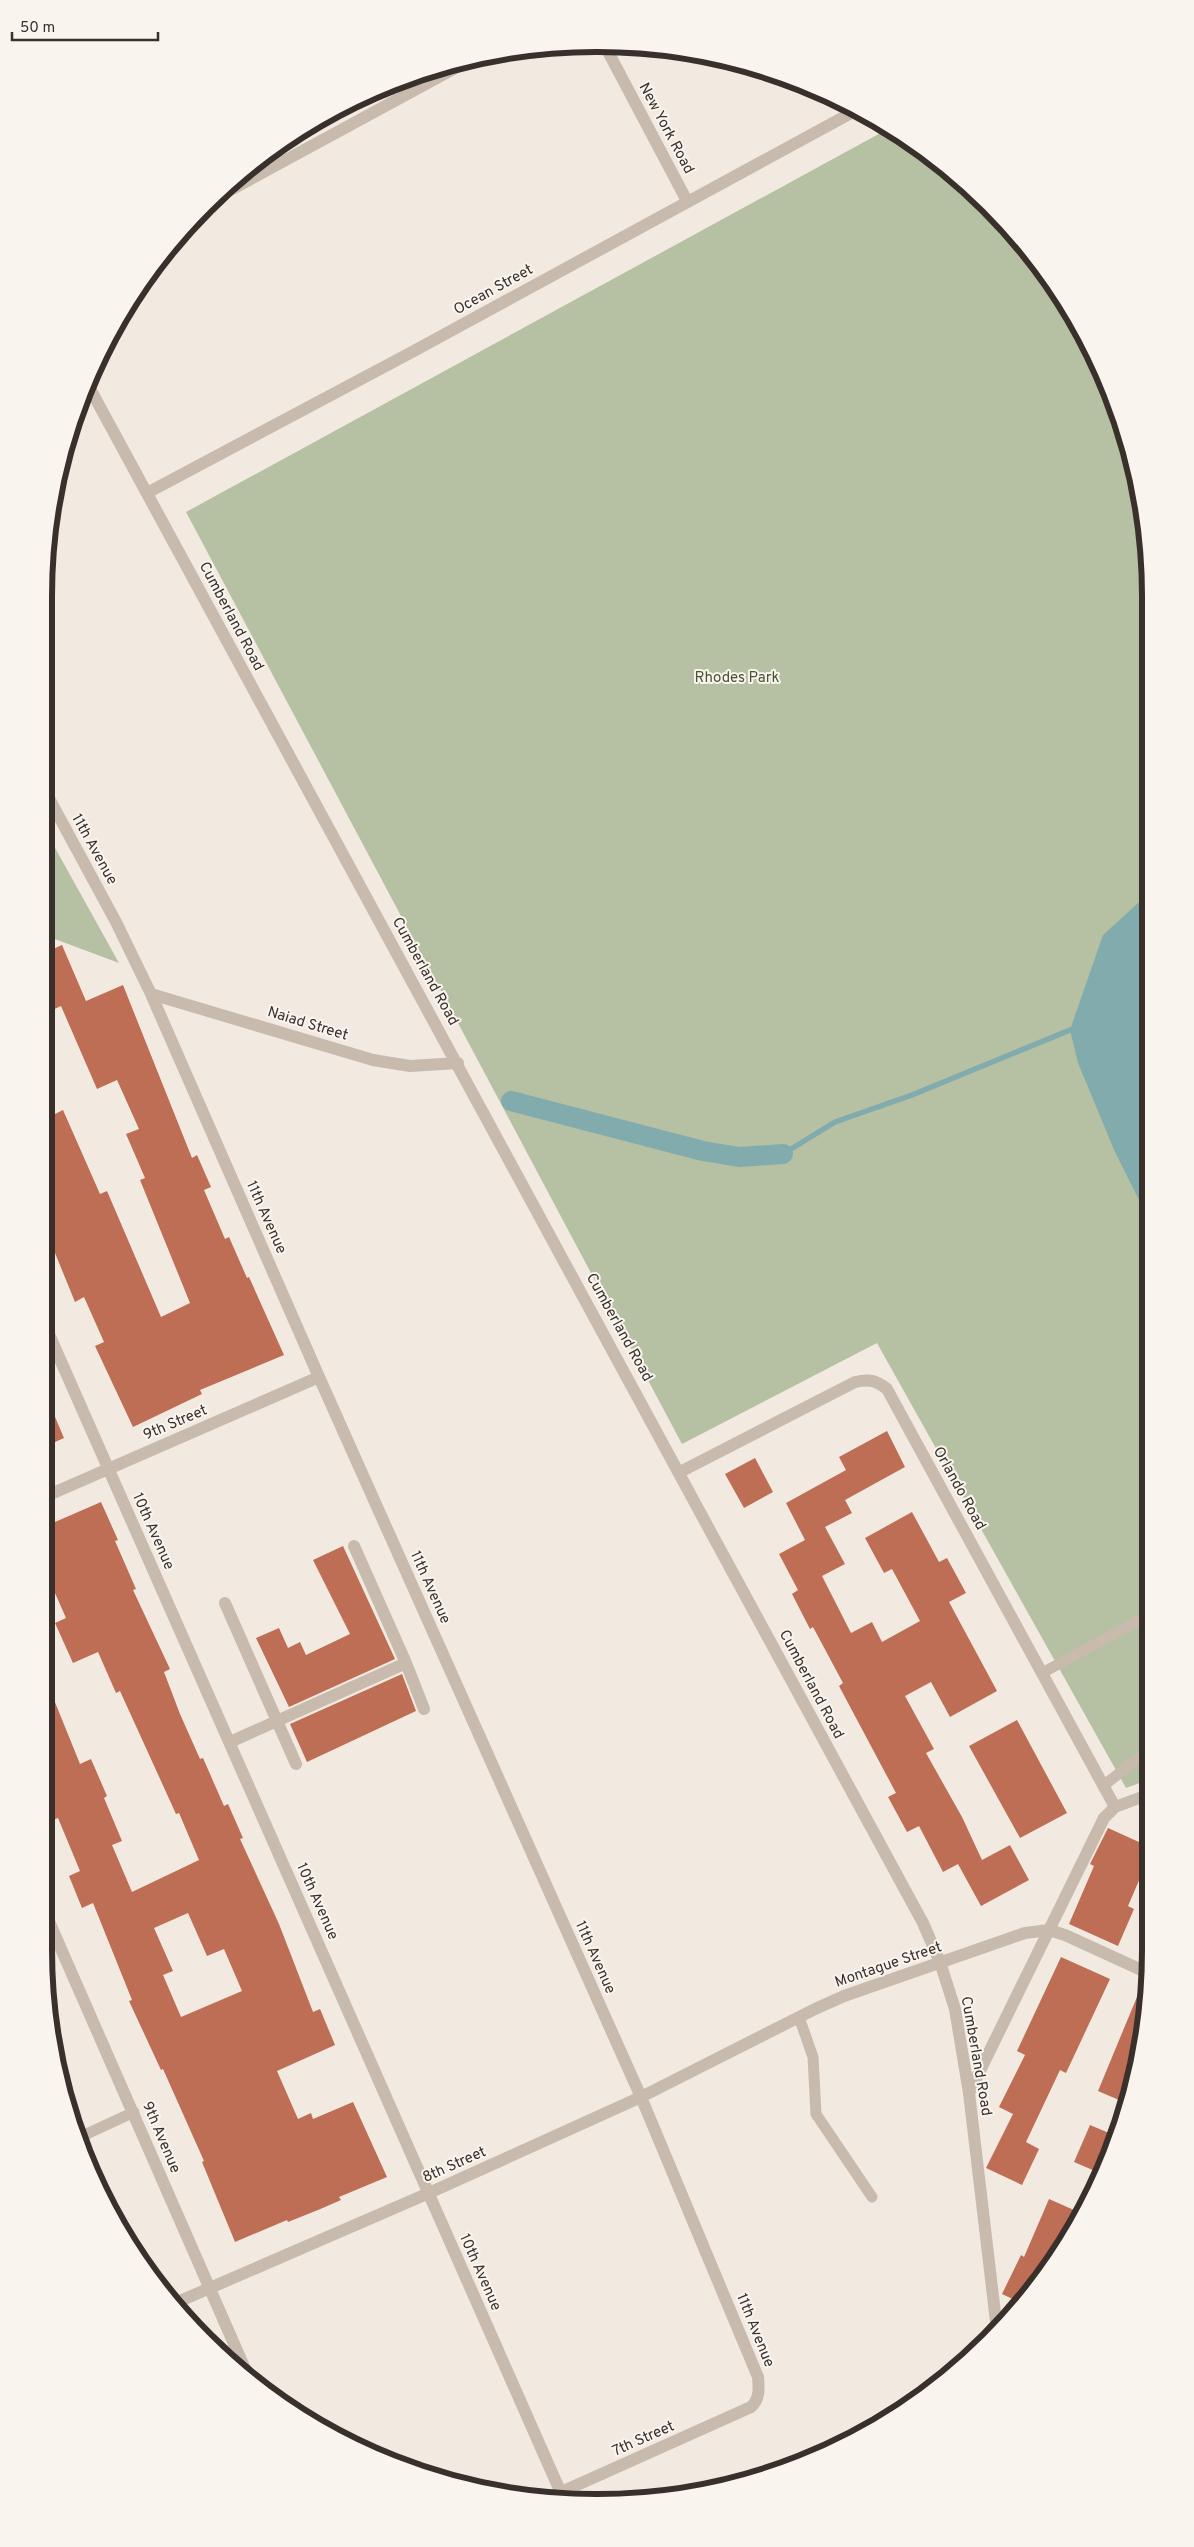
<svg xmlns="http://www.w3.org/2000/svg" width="1194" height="2547" viewBox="0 0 1194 2547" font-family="Overpass,sans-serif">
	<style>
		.green { fill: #b6c0a2 }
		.water { fill: #82abad }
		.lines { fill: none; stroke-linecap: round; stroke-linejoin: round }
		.stream { stroke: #82abad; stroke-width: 5.5 }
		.canal { stroke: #82abad; stroke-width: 20 }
		.building { fill: #bd6e54; fill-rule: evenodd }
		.service { stroke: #c9baae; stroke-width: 11 }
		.minor { stroke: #c9baae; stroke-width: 12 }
		.tertiary { stroke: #c9baae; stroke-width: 12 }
		.labels { text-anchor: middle; stroke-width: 4; stroke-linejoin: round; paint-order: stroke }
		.street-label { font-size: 15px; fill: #39302c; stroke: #f9f4ee }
		.park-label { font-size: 15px; fill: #485531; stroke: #f9f4ee }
		.rim { fill: none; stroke: #39302c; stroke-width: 6 }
	</style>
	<rect width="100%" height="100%" fill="#f2eae1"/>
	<path class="green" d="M886,130L934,158L1036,260L1108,385L1145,525L1150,1779L1126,1788L877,1343L682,1444L186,512Z
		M44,828L119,963L44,935Z"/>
	<path class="water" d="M1147,895L1148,1218L1115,1152L1078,1063L1070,1030L1103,935Z"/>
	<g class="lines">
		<path class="stream" d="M783,1154L835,1122L912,1095L1070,1030"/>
		<path class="canal" d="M511,1101L703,1151L739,1157L783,1154"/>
	</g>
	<path class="building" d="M62,945L86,1001L123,985L192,1158L197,1155L211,1187L204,1190L225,1239L229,1237L247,1278L249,1277L284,1355L200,1390L202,1394L133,1427L95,1346L104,1342L84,1297L75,1302L44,1226V1219L49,1217L44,1205V1088L55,1114L63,1110L100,1194L107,1191L161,1317L190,1303L140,1180L145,1178L126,1134L139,1129L117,1080L97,1089L61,1006L48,1012L44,1003V953Z
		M44,1391L64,1438L44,1447Z
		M887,1431L905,1467L845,1500L852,1513L825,1527L845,1564L822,1576L851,1633L872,1622L882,1642L920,1621L892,1569L884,1573L865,1538L912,1512L939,1562L947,1558L966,1593L949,1602L997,1691L950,1717L931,1682L905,1696L934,1749L926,1753L962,1817L982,1860L1010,1845L1029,1880L981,1906L958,1864L943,1872L919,1826L907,1832L888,1797L896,1793L839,1686L843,1683L813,1627L810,1629L792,1594L798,1590L779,1554L805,1540L786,1503L846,1470L839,1457Z
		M755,1458L773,1492L744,1508L725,1474Z
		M101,1502L118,1540L115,1541L136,1589L133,1590L170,1669L164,1672L180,1714L200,1759L203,1758L224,1806L228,1804L243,1838L240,1839L279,1924L313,2012L320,2009L335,2045L277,2071L298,2119L311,2113L313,2119L353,2102L387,2177L339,2197L341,2200L318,2210L288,2222L287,2220L235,2242L202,2162L204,2161L163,2069L161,2070L129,2001L132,2000L93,1903L82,1908L69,1876L80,1871L58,1818L53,1820L44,1799V1675L80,1764L91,1759L107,1796L104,1798L122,1841L112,1845L132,1892L199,1860L179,1813L176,1814L120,1691L116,1693L98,1652L73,1663L55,1623L66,1618L47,1575L44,1577V1530L49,1528L48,1525ZM188,1913L207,1956L224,1949L242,1991L181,2017L163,1975L173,1971L154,1928Z
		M343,1546L395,1659L289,1707L256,1638L279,1628L288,1648L300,1642L306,1655L350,1634L313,1560Z
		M402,1674L416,1711L307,1762L290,1724Z
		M1017,1720L1067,1813L1020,1838L969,1746Z
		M1108,1828L1150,1847V1855L1128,1906L1134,1909L1118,1946L1069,1924L1094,1866L1090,1864Z
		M1061,1957L1110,1979L1066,2073L1060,2070L1026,2142L1039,2149L1022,2185L986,2168L1013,2114L999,2107L1025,2055L1017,2051Z
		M1144,1980L1147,1981L1140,2058L1126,2103L1098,2091Z
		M1090,2125L1116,2136L1102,2174L1074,2162Z
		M1049,2199L1083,2214L1076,2227L1021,2303L1002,2294L1021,2255L1024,2257Z"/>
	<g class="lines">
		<path class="service" d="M1042,1673L1149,1615
			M1103,1786L1150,1749
			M799,2017L813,2057L816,2114L872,2197
			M78,2138L134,2112"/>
		<path class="minor" d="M604,44L687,201
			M214,199L470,60
			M147,493L412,352L853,112
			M44,789L116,922L151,994L319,1377L641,2097L758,2377C759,2388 760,2399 751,2407L548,2498
			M151,994L373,1060L410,1066L458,1063
			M44,1323L561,2493
			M680,1472L855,1382C869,1379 876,1380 887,1389L1115,1807
			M44,1497L319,1377
			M354,1546L406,1663
			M225,1603L296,1764
			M230,1742L406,1663L424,1709
			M44,1910L249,2378
			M969,2093L1104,1818L1115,1807L1150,1794
			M173,2304L429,2193L641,2097L815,2009L844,1996L1025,1933L1049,1930L1065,1935L1148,1973"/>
		<path class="tertiary" d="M87,383L923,1923L940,1962L955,2009L969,2093L997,2330"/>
	</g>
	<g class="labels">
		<g class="street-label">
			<text transform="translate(667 128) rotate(62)" y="5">New York Road</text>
			<text transform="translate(493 289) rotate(-29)" y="5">Ocean Street</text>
			<text transform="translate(232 616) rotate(62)" y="5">Cumberland Road</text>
			<text transform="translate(95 849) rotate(61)" y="5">11th Avenue</text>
			<text transform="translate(426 971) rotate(61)" y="5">Cumberland Road</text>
			<text transform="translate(308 1023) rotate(17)" y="5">Naiad Street</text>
			<text transform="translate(267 1217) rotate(66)" y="5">11th Avenue</text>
			<text transform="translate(620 1327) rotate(61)" y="5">Cumberland Road</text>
			<text transform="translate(175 1422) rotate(-23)" y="5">9th Street</text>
			<text transform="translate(960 1488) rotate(61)" y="5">Orlando Road</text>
			<text transform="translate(154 1531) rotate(66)" y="5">10th Avenue</text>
			<text transform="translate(431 1587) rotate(66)" y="5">11th Avenue</text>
			<text transform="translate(812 1684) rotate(62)" y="5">Cumberland Road</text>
			<text transform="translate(318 1901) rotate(66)" y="5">10th Avenue</text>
			<text transform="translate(596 1957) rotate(66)" y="5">11th Avenue</text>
			<text transform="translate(888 1964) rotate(-19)" y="5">Montague Street</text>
			<text transform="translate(977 2056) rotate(80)" y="5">Cumberland Road</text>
			<text transform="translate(162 2137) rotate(67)" y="5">9th Avenue</text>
			<text transform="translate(454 2164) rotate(-24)" y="5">8th Street</text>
			<text transform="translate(481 2272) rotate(66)" y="5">10th Avenue</text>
			<text transform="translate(756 2330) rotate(68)" y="5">11th Avenue</text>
			<text transform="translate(643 2438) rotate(-24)" y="5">7th Street</text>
		</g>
		<g class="park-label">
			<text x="737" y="682">Rhodes Park</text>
		</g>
	</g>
	<path d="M0 0H1194V2547H0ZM596 52H598A544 544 0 0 1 1142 596V1950A544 544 0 0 1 598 2494H596A544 544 0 0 1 52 1950V596A544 544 0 0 1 596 52Z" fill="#f9f4ee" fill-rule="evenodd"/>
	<path class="rim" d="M596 52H598A544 544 0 0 1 1142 596V1950A544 544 0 0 1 598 2494H596A544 544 0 0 1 52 1950V596A544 544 0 0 1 596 52Z"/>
	<path d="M12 32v8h146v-8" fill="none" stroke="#39302c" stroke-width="2.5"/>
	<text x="20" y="32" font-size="15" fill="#39302c" stroke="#f9f4ee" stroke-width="4" paint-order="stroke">50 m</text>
</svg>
